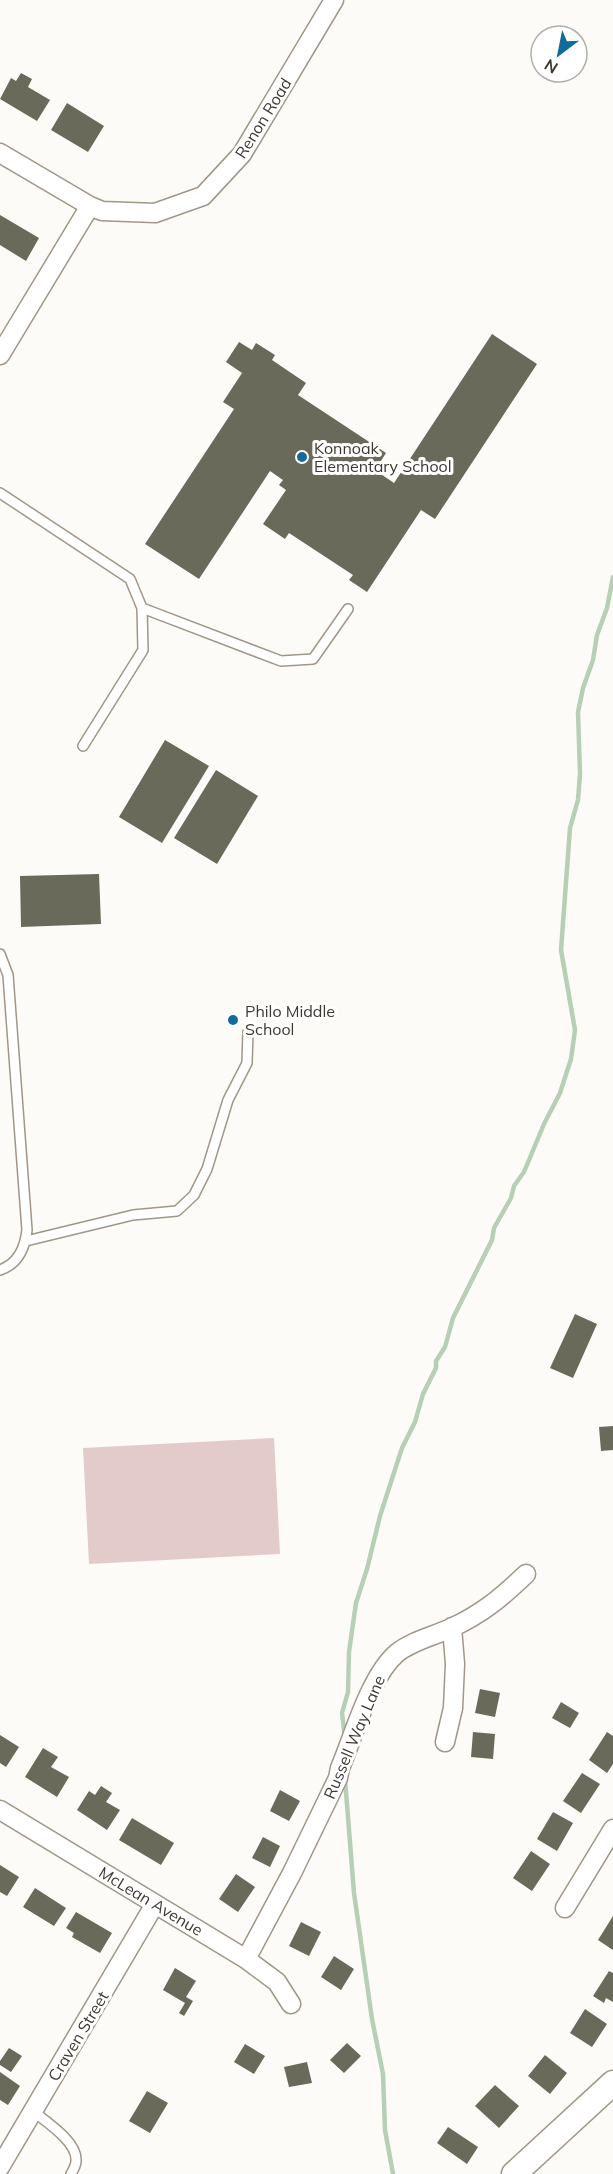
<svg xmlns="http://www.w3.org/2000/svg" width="613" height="2174" viewBox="0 0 613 2174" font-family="Mulish,sans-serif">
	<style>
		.green { fill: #e3cacb }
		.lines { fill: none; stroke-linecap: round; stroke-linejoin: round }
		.stream { stroke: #b6cfb5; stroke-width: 4.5 }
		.building { fill: #696a5a }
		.service-casing { stroke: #a19788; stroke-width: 12 }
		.minor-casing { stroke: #a19788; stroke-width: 21 }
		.tertiary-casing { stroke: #a19788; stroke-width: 27 }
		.service { stroke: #fff; stroke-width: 9 }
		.minor { stroke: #fff; stroke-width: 18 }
		.tertiary { stroke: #fff; stroke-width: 24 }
		.poi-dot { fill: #136b9b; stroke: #fff; stroke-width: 2 }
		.labels { text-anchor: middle; stroke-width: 6; stroke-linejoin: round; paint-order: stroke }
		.street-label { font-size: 16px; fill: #3d3932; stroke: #fff }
		.poi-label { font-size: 16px; fill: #3d3932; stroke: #fff; text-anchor: start }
	</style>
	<rect width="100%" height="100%" fill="#fdfbf8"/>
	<path class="green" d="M274,1438L280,1554L89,1564L83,1448Z"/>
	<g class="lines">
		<path class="stream" d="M345,1738L342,1713L348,1692L349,1652L356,1603L367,1569L380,1516L402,1448L415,1422L423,1394L436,1368V1361L445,1347L453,1318L492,1240L494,1228L511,1198L514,1186L524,1172L544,1124L560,1093L571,1059L575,1030L561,950L570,828L578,800L580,774L578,712L583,688L593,660L597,635L607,608L613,577
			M345,1779L354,1893L372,2019L383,2074L385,2130L393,2174"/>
	</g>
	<path class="building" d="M21,73L32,79L28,87L50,100L37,121L0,99L11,78L16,81Z
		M67,103L104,126L88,152L51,130Z
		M0,215L39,238L26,261L0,245Z
		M492,334L537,364L435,519L421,510L367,592L349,580L353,575L289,533L285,539L263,524L286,490L279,485L283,480L270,471L199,579L145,544L234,409L223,402L242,373L226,362L239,342L252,350L256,343L275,355L272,360L306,383L298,395L386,453L375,470L394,483Z
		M165,740L209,766L162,843L119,817Z
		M216,770L258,796L217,864L174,838Z
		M99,874L101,924L21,927L20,876Z
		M575,1314L597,1324L573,1378L550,1368Z
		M613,1426V1450L601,1451L599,1427Z
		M480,1689L500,1693L495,1717L475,1713Z
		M561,1702L579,1713L570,1728L552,1718Z
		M473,1732L495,1734L493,1759L471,1757Z
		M607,1732L613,1736V1764L607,1773L589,1760Z
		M0,1735L19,1747L6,1767L0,1763Z
		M43,1748L58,1757L51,1767L69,1777L57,1797L25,1777Z
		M582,1773L600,1784L581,1813L563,1801Z
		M101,1786L112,1793L106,1802L120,1810L107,1830L77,1810L89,1791L95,1795Z
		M280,1790L300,1801L289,1821L270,1811Z
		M553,1812L573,1823L557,1851L537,1839Z
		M132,1818L174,1843L161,1865L119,1840Z
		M263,1837L280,1846L270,1867L252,1858Z
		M531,1851L550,1864L532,1891L513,1878Z
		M0,1865L19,1877L7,1896L0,1892Z
		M236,1874L255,1887L238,1912L219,1899Z
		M35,1888L66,1908L54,1926L23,1907Z
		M76,1912L112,1933L100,1953L72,1937L74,1933L66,1928Z
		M613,1916V1950L598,1940Z
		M301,1922L321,1932L309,1956L289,1946Z
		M334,1956L354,1969L341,1990L321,1977Z
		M175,1968L196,1981L186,1997L193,2001L184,2016L179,2013L185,2003L163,1990Z
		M609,1971L613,1973V2002L606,1998L604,2003L593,1996Z
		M585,2009L607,2024L592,2047L570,2033Z
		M347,2043L361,2056L344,2073L330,2060Z
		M245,2044L265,2056L254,2074L234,2062Z
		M9,2048L22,2056L11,2072L0,2065V2061Z
		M545,2055L567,2073L550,2094L528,2076Z
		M307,2062L312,2083L289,2087L284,2067Z
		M0,2072L20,2086L8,2105L0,2100Z
		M495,2085L519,2106L499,2128L475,2106Z
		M147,2091L168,2103L150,2133L129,2121Z
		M448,2127L478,2147L467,2164L437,2143Z"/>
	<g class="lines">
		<g class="service-casing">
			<path id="service" d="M0,493L130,579L142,608L143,650L83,746
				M142,608L281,661L313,659L348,609
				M0,954L8,975L27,1230C25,1248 18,1264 0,1270
				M26,1241L133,1215L177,1211L194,1195L207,1169L228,1100L247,1063L248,1032
				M33,2111C46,2122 78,2142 76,2161C76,2166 73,2170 71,2174"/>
		</g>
		<g class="minor-casing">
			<path id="minor" d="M0,153L90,206L102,211L155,213L203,196L242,154L334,0
				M0,355L90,206
				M445,1742L453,1708L455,1664L452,1627
				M0,1810L246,1959L277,1982L291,2004
				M565,1908L613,1829
				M246,1959L292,1873L338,1778L340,1768C354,1735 370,1676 397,1653C412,1641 434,1636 451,1628C482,1614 502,1597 526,1574
				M0,2167L155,1904"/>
		</g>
		<g class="tertiary-casing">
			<path id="tertiary" d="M514,2174L613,2083"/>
		</g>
		<use href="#service" class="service"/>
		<use href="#minor" class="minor"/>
		<use href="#tertiary" class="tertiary"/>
	</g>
	<g class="poi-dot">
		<circle cx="302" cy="457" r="6"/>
		<circle cx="233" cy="1020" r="6"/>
	</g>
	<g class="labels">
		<g class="street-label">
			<text transform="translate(263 118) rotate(-58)" y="6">Renon Road</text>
			<text transform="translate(354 1737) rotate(-67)" y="6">Russell Way Lane</text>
			<text transform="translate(151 1901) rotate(31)" y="6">McLean Avenue</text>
			<text transform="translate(78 2036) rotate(-59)" y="6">Craven Street</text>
		</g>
		<g class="poi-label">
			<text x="314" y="454">Konnoak<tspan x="314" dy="18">Elementary School</tspan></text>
			<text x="245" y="1017">Philo Middle<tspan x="245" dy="18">School</tspan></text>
		</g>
	</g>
	<g transform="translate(559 54) rotate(212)"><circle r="28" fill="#ffffff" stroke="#b1b0ad" stroke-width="1.5"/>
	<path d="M0-4.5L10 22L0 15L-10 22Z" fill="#136b9b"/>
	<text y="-9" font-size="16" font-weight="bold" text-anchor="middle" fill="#3d3932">N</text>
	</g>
</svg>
